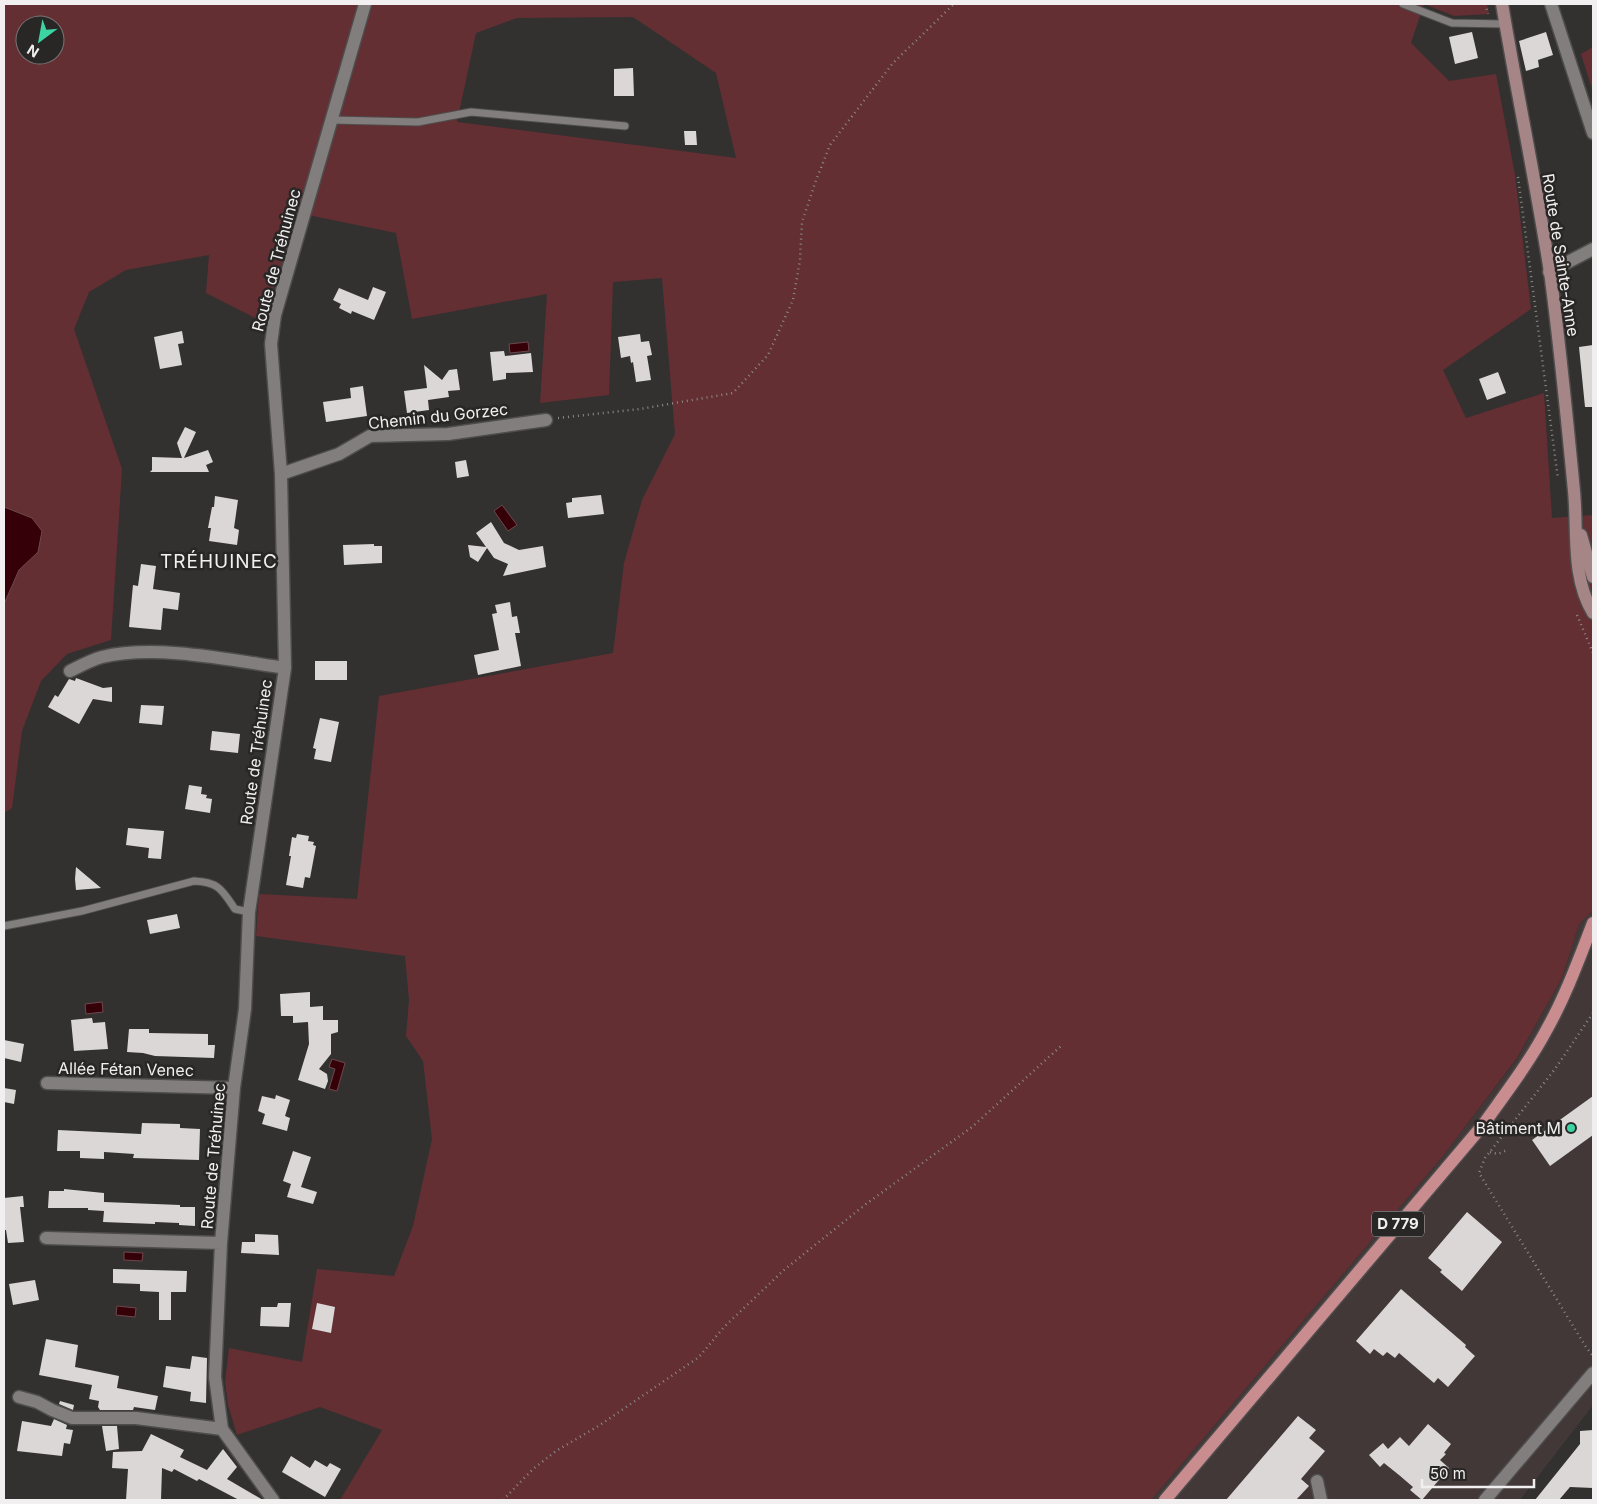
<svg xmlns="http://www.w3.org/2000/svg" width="1597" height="1504" viewBox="0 0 1597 1504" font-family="Inter,sans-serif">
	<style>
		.built { fill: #423838 }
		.green { fill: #632f33; fill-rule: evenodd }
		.water { fill: #360008; stroke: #6e484d }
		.building { fill: #dbd7d7 }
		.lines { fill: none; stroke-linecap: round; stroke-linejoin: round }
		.service-casing { stroke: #4e4c4c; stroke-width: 9 }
		.minor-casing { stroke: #4e4c4c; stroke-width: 15 }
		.secondary-casing { stroke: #4e4c4c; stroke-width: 15 }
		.primary-casing { stroke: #4e4c4c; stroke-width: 15 }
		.path { stroke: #8c8a8a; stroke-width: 2.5; stroke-dasharray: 1 4; stroke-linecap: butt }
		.service { stroke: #827e7e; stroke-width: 7 }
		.minor { stroke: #827e7e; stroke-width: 12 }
		.secondary { stroke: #a68586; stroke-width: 12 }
		.primary { stroke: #c98c8f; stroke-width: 12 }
		.poi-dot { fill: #3dd4a3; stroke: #292626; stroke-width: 2 }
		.labels { text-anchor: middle; stroke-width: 5; stroke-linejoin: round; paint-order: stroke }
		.shield { fill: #292626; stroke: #b5b3b3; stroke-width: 1 }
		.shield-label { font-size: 15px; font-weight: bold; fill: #f1efef }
		.street-label { font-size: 16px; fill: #f1efef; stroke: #292626 }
		.poi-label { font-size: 16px; fill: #f1efef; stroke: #292626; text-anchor: end }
		.quarter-label { font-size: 19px; letter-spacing: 1px; fill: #f1efef; stroke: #292626 }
	</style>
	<rect width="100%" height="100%" fill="#333030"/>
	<path class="built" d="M1593,911V1405L1520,1500H1151L1443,1156L1517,1059L1562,978L1579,924Z"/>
	<path class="green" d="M4,4H1487L1489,14L1454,16L1424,4L1411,43L1449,81L1496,74L1515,175L1531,309L1443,370L1466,418L1544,393L1552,518L1593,515V911L1579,924L1562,978L1517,1058L1443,1156L1151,1500H340L382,1430L320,1407L237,1435L228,1405L225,1382L229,1348L302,1362L317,1269L394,1276L413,1226L432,1139L423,1061L406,1036L409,1000L405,956L256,936L259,894L357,899L379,696L613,653L624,563L642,500L675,434L662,278L613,282L609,395L540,403L547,294L412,319L396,233L298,213L263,322L206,293L209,255L126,270L89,292L74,329L122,469L111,640L67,654L41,681L22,731L12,808L4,813V604L19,570L38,552L4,507ZM633,17L716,73L736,158L457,122L476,33L517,18ZM25,25H55V55H25Z
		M1593,47V92L1581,54Z"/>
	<path class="water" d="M528,342L529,351L510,353L509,344Z
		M502,505L517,525L508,531L494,511Z
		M4,507L32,518L42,531L38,552L19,570L4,604Z
		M102,1002L103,1012L86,1014L85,1004Z
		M332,1059L345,1063L337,1091L329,1089L335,1069L329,1067Z
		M124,1252L143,1253L142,1261L124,1260Z
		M117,1306L136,1308L135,1317L116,1315Z"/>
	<path class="building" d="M1472,32L1478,58L1455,64L1449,37Z
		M1546,32L1553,55L1538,60L1539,67L1526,71L1519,41Z
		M633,68L634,96H614V69Z
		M684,131H696L697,145H685Z
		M373,287L386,292L374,320L352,311L351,314L339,308L341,304L333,300L339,288L368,300Z
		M182,331L184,343L178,344L182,365L160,369L154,337Z
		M640,334L641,342L649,341L652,355L647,356L651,380L636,382L633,362L631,363L630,356L621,358L618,337Z
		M1593,345V407H1585L1579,347Z
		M504,351L505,356L531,353L533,372L506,373V379L493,381L490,352Z
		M424,365L442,380L449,370L457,369L460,390L448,391L449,397L428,400L429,410L407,413L404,391L427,388Z
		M1498,372L1506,393L1487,400L1479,379Z
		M363,386L367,416L326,422L323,402L351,398L350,388Z
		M185,427L196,432L184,458L208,450L213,462L206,465L209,472H150L152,470V457L182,458L177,443Z
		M466,460L469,476L457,478L455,462Z
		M601,495L604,514L568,518L566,503L572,502V498Z
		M215,496L238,500L234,528L239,530L237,545L209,541L211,528H208L212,507H214Z
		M491,522L504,543L519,550L543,546L546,567L503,576L508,564L494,558L487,548L478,562L470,557L468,545L486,547L476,533Z
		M374,544V546H382V563L344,565L343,545Z
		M141,564L156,566L153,589L180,593L178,610L163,608L161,630L129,627L133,585L138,586Z
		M510,602L512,617L517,616L520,633H515L521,666L478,675L474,655L499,650L492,614L497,613L495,605Z
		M315,661H347V680H315Z
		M76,678L103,688L112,687V702L93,699L79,724L48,707L55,695L58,697L69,679L75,681Z
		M141,705L164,706L162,725L139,723Z
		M320,718L339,722L331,762L314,759L316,749L313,748Z
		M212,731L240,734L238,753L210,750Z
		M189,785L202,787L201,794L207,795L206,798L212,799L210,813L185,809Z
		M128,828L164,831L161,859L148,858L149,848L126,845Z
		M297,834L309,836L308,841L314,842L313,845L316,846L310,878L305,877L303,888L286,885L291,856H289L292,837L296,838Z
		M76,867L101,888L76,890L75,879Z
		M177,914L180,928L150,934L147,920Z
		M310,992V1007L323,1006V1020H338V1032L331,1034V1054L319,1069L327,1074L328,1081L325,1089L298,1080L309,1044L308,1022L293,1023V1016H281L280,994Z
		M92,1018L93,1023L105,1022L108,1049L74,1051L71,1020Z
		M129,1029H149V1033L208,1034V1045H215L214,1058L155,1056L143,1053L127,1052Z
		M4,1040L24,1044L21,1062L4,1058Z
		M4,1088L16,1090L14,1104L4,1102Z
		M276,1095L290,1100L285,1116L290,1118L287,1131L262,1124L265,1114L258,1111L262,1096L275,1099Z
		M1593,1096V1135L1550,1166L1532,1140Z
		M142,1123L180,1124V1128L200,1129L199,1160L133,1158L134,1154L104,1152V1159L80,1158V1151H57L58,1130L141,1134Z
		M293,1151L311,1157L301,1187L317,1192L313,1204L287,1197L291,1184L283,1181Z
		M64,1189L104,1193V1202L180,1205V1207H195V1226L179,1225V1223L155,1222V1224L103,1222L104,1211L88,1210V1208H48L49,1191H64Z
		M23,1196L24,1207H20L24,1242L8,1243L6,1230H4V1198Z
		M1467,1212L1502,1242L1462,1291L1440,1272L1442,1270L1428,1258Z
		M255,1234L278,1235L279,1255L241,1253L242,1242H255Z
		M113,1269L187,1271L186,1292H171V1320H159V1292L140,1291V1284L113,1283Z
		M35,1280L39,1300L13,1305L9,1284Z
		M1401,1289L1466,1345L1465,1347L1475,1356L1448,1387L1438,1378L1434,1383L1399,1353L1395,1358L1387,1352L1383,1356L1374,1349L1370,1354L1356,1341Z
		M278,1303H291L289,1327L260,1326L261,1307H277Z
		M317,1303L335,1307L331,1333L312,1329Z
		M46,1339L78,1345L75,1367L119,1376L117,1388L158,1396L155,1410L134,1407L133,1410H100L98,1407L99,1401L89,1399L92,1385L39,1375Z
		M192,1356L207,1358L206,1403L190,1401L191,1392L163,1387L166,1366L190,1369Z
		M60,1401L74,1405L73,1410L59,1404Z
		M1298,1416L1316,1430L1309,1438L1325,1451L1301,1479L1309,1486L1296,1500H1226Z
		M54,1419L67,1425L66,1429L73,1430L70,1444L64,1443L62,1456L17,1451L22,1421L51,1426Z
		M1428,1424L1451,1444L1444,1453L1446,1454L1440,1460L1449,1468L1422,1500L1410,1490L1413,1487L1399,1475L1384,1463L1380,1467L1369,1455L1383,1443L1388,1449L1400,1437L1409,1446Z
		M102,1426H117L119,1449L106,1451Z
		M1593,1430V1488L1570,1487L1559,1500H1535L1580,1444V1431Z
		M151,1434L184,1450L180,1457L207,1470L223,1449L237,1467L227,1479L263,1500H239L199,1479L197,1481L174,1469L172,1472L162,1468L161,1500H126L128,1469L112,1468L113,1452L142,1451Z
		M291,1456L310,1468L315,1460L327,1467L330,1463L341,1469L325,1497L282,1472Z"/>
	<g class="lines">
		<g class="service-casing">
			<path id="service" d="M1403,4L1452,23L1505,24
				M331,120L418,122L471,112L625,126
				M4,926L82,911L194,881C219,882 222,890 235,909L249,912"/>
		</g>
		<g class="minor-casing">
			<path id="minor" d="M1551,4L1593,133
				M1549,272L1593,249
				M281,474L339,454L370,436L448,434L546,420
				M70,671C80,666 91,660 102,657C156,644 230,660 285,668
				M47,1083L234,1088
				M46,1238L221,1243
				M19,1397L37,1402L52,1410L72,1418H136L222,1429
				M1317,1481L1321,1500
				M273,1500L222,1429L215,1377L221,1243L234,1088L245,1009L249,912L285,668L281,474L271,344L275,315L365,4
				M1485,1500L1593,1373"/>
		</g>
		<g class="secondary-casing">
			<path id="secondary" d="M1502,4C1517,93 1536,183 1550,272C1560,345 1567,418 1574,491C1578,532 1571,576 1593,613
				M1581,535L1593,577"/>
		</g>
		<g class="primary-casing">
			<path id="primary" d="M1165,1500L1483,1125C1505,1094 1529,1063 1547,1029C1566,995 1579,959 1593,923"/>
		</g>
		<path class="path" d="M1485,4L1488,14
			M1518,177L1558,479
			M558,418L640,409L733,393L768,355L793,300L800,260L802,222L815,183L830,145L893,63L954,4
			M1577,615L1593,653
			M1593,1013L1555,1069L1485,1158L1479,1173L1586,1347L1593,1356
			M1490,1152L1498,1154L1507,1150
			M503,1500L533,1469L556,1451L600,1425L699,1357L724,1327L784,1270L866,1204L972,1127L1061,1046"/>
		<use href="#service" class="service"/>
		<use href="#minor" class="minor"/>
		<use href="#secondary" class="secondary"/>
		<use href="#primary" class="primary"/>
	</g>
	<circle class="poi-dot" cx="1571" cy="1128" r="5"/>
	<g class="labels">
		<rect class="shield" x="1372" y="1211.5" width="52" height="25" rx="4"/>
		<g class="shield-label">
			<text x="1398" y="1229">D 779</text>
		</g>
		<g class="street-label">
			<text transform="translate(1561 255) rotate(81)" y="6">Route de Sainte-Anne</text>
			<text transform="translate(276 260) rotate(-75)" y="6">Route de Tréhuinec</text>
			<text transform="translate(438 416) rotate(-6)" y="6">Chemin du Gorzec</text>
			<text transform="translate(256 752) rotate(-82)" y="6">Route de Tréhuinec</text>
			<text transform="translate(126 1069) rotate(1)" y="6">Allée Fétan Venec</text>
			<text transform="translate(213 1156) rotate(-85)" y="6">Route de Tréhuinec</text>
		</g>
		<g class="poi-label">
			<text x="1561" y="1134">Bâtiment M</text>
		</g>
		<g class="quarter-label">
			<text x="219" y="568">TRÉHUINEC</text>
		</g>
	</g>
	<rect width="1597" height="1504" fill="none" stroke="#f1efef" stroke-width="10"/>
	<g transform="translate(40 40) rotate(212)"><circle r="24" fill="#292626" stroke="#797676"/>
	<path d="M0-4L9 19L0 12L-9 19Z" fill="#3dd4a3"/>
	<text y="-8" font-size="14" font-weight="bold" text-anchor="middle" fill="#f1efef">N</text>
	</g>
	<path d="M1422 1479v8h112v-8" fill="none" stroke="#f1efef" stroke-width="2.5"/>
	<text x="1430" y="1479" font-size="15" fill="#f1efef" stroke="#292626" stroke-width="4" paint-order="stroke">50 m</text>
</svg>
